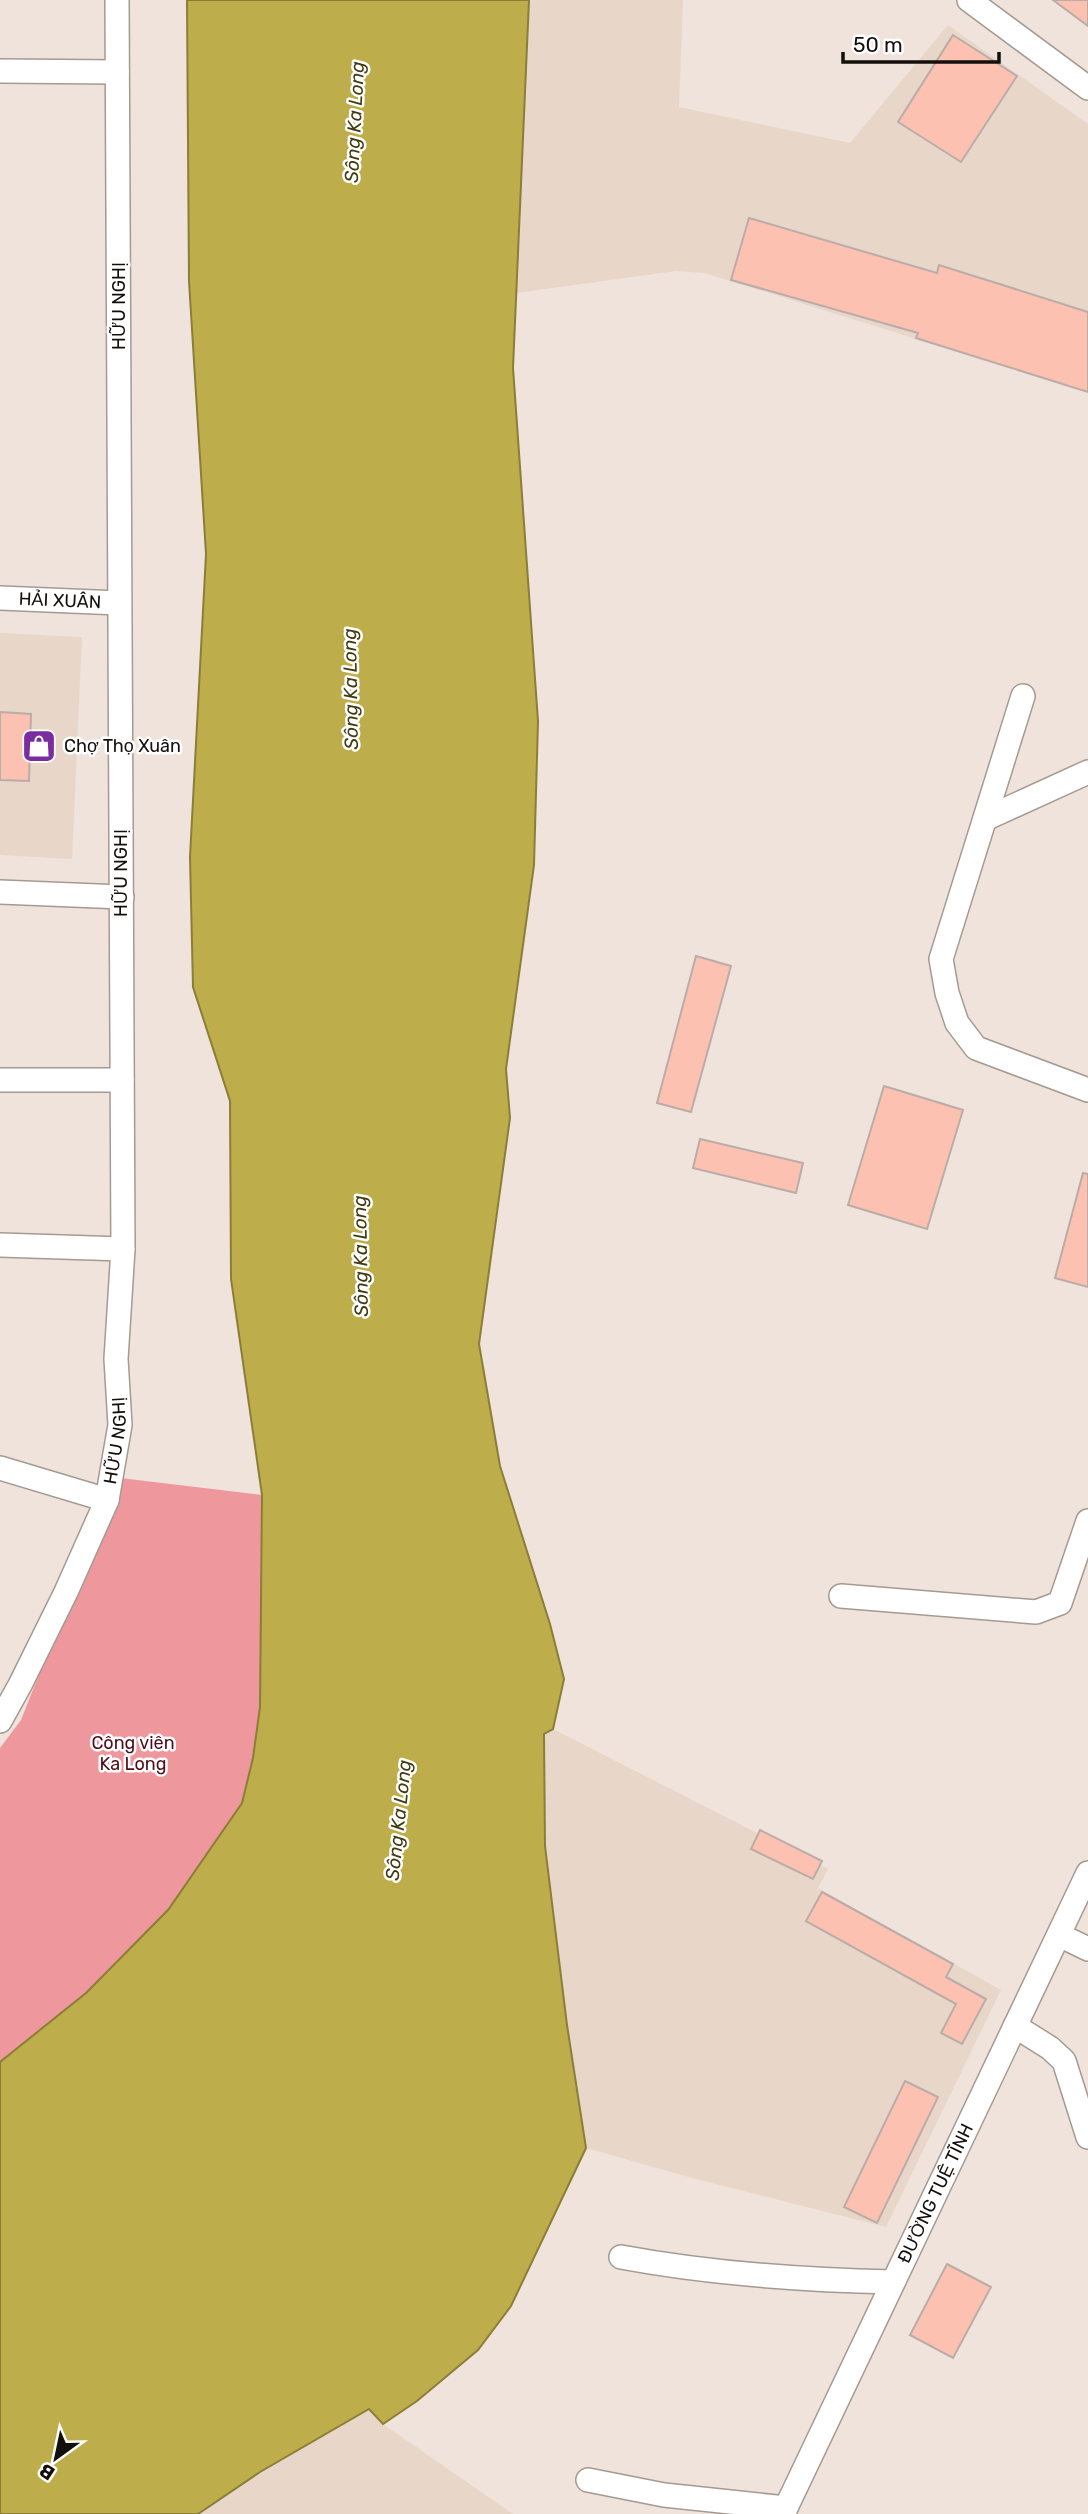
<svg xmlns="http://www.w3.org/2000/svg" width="1088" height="2514" viewBox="0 0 1088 2514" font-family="Rubik,sans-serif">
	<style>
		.built { fill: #e8d6c9 }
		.green { fill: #ee979c }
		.water { fill: #bdae4b; stroke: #8a7e38; stroke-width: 2 }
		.building { fill: #fcc1b0; stroke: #baaca8; stroke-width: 2 }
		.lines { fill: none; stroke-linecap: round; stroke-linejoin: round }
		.minor-casing { stroke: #a59a92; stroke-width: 26 }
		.minor { stroke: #fff; stroke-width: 23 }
		.labels { text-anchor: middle; stroke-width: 5; stroke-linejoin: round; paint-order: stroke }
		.street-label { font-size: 18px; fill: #130f0c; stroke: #fff }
		.poi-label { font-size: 18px; fill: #130f0c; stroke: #fff; text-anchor: start }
		.park-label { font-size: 18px; fill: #4d0f19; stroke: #fff }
		.water-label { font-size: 19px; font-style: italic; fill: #413b11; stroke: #fff }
	</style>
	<rect width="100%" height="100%" fill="#efe3db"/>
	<path class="built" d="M529,0H683L679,107L850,143L948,25L1088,124V393L705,273L676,271L516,293Z
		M0,633L82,637L72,859L0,855Z
		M553,1729L828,1869L818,1888L1001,1990L886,2227L696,2179L586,2148L567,2025L545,1846L544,1734Z
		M369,2408L383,2424L513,2514H198L260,2472Z"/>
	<path class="green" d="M112,1477L262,1495L260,1707L253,1758L242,1803L168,1910L86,1993L0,2062V1748L21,1720L70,1596Z"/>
	<path class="water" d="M187,0H529L513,368L538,721L534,865L506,1069L510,1118L479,1344L500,1466L550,1624L564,1679L553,1729L544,1734L545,1846L567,2025L586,2148L511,2306L478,2350L417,2401L383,2424L369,2409L260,2472L198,2514H0V2062L86,1993L168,1910L242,1803L253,1758L260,1707L262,1495L231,1279L230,1101L193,987L190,857L206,554L189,281Z"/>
	<path class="building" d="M1053,0H1088V26Z
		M953,35L1017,76L961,162L898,122Z
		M749,218L937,273L939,265L1088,312V392L916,338L918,333L731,280Z
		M0,712L31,714L29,781L0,780Z
		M696,956L731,966L691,1112L657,1103Z
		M884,1086L963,1110L927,1229L848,1205Z
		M700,1139L803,1163L796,1193L693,1168Z
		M1083,1173L1088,1174V1287L1055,1278Z
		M760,1830L822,1861L813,1879L751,1849Z
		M822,1892L953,1964L946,1977L986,1999L962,2044L941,2033L956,2004L806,1921Z
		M905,2081L938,2097L877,2223L844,2207Z
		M947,2264L991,2287L953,2358L910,2335Z"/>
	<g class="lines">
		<g class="minor-casing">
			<g id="minor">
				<path d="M969,0L1088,88"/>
				<path d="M0,71L117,72"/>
				<path id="s1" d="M0,598L119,603"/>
				<path d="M1023,696L941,959L947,993L957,1023L976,1048L1088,1090"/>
				<path d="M985,819L1088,772"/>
				<path d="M0,892L122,897"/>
				<path d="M0,1080H122"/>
				<path d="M0,1245L123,1249"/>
				<path d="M0,1468L107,1500"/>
				<path d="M841,1596L1036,1612L1060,1603L1088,1521"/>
				<path id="s2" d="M0,1721L20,1685L66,1592L107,1500L120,1425L116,1359L123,1249L117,0"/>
				<path d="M1059,1935L1088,1949"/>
				<path d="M1015,2026L1050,2048L1064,2061L1088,2137"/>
				<path d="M621,2257C712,2274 801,2280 893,2282"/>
				<path d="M588,2480L664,2495L786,2508"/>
				<path id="s3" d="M783,2514L1088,1873"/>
			</g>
		</g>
		<use href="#minor" class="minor"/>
	</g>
	<defs>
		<g id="shop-square" transform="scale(1.75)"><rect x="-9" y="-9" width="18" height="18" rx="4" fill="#7a2d9e" stroke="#fff"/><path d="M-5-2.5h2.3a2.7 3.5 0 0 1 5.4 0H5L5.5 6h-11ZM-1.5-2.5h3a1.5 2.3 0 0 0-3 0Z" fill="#fff"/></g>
	</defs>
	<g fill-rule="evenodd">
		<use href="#shop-square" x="39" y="746"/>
	</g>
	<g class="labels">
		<g class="street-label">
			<text transform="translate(119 306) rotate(-90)" y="6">HỮU NGHỊ</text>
			<text dy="6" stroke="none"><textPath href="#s1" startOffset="60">HẢI XUÂN</textPath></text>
			<text transform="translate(121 873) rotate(-90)" y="6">HỮU NGHỊ</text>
			<text dy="6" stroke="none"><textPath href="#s2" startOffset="306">HỮU NGHỊ</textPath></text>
			<text dy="6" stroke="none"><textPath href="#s3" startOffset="355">ĐƯỜNG TUỆ TĨNH</textPath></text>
		</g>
		<g class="poi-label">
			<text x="64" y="752">Chợ Thọ Xuân</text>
		</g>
		<g class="park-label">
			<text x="133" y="1749">Công viên<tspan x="133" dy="21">Ka Long</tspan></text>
		</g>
		<g class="water-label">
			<text transform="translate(354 122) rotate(-87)" y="7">Sông Ka Long</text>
			<text transform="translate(350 689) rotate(-91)" y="7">Sông Ka Long</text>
			<text transform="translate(360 1256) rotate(-91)" y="7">Sông Ka Long</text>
			<text transform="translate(398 1820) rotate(-84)" y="7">Sông Ka Long</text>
		</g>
	</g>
	<g transform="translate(56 2458) rotate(213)" stroke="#ffffff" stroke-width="5" paint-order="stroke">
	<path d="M0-5L12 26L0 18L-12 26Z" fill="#130f0c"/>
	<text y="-10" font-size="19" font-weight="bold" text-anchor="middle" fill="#130f0c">B</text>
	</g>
	<path d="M843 52v10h156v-10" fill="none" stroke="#130f0c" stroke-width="3.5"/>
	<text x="853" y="52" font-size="21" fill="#130f0c" stroke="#ffffff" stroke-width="5" paint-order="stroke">50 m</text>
</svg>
